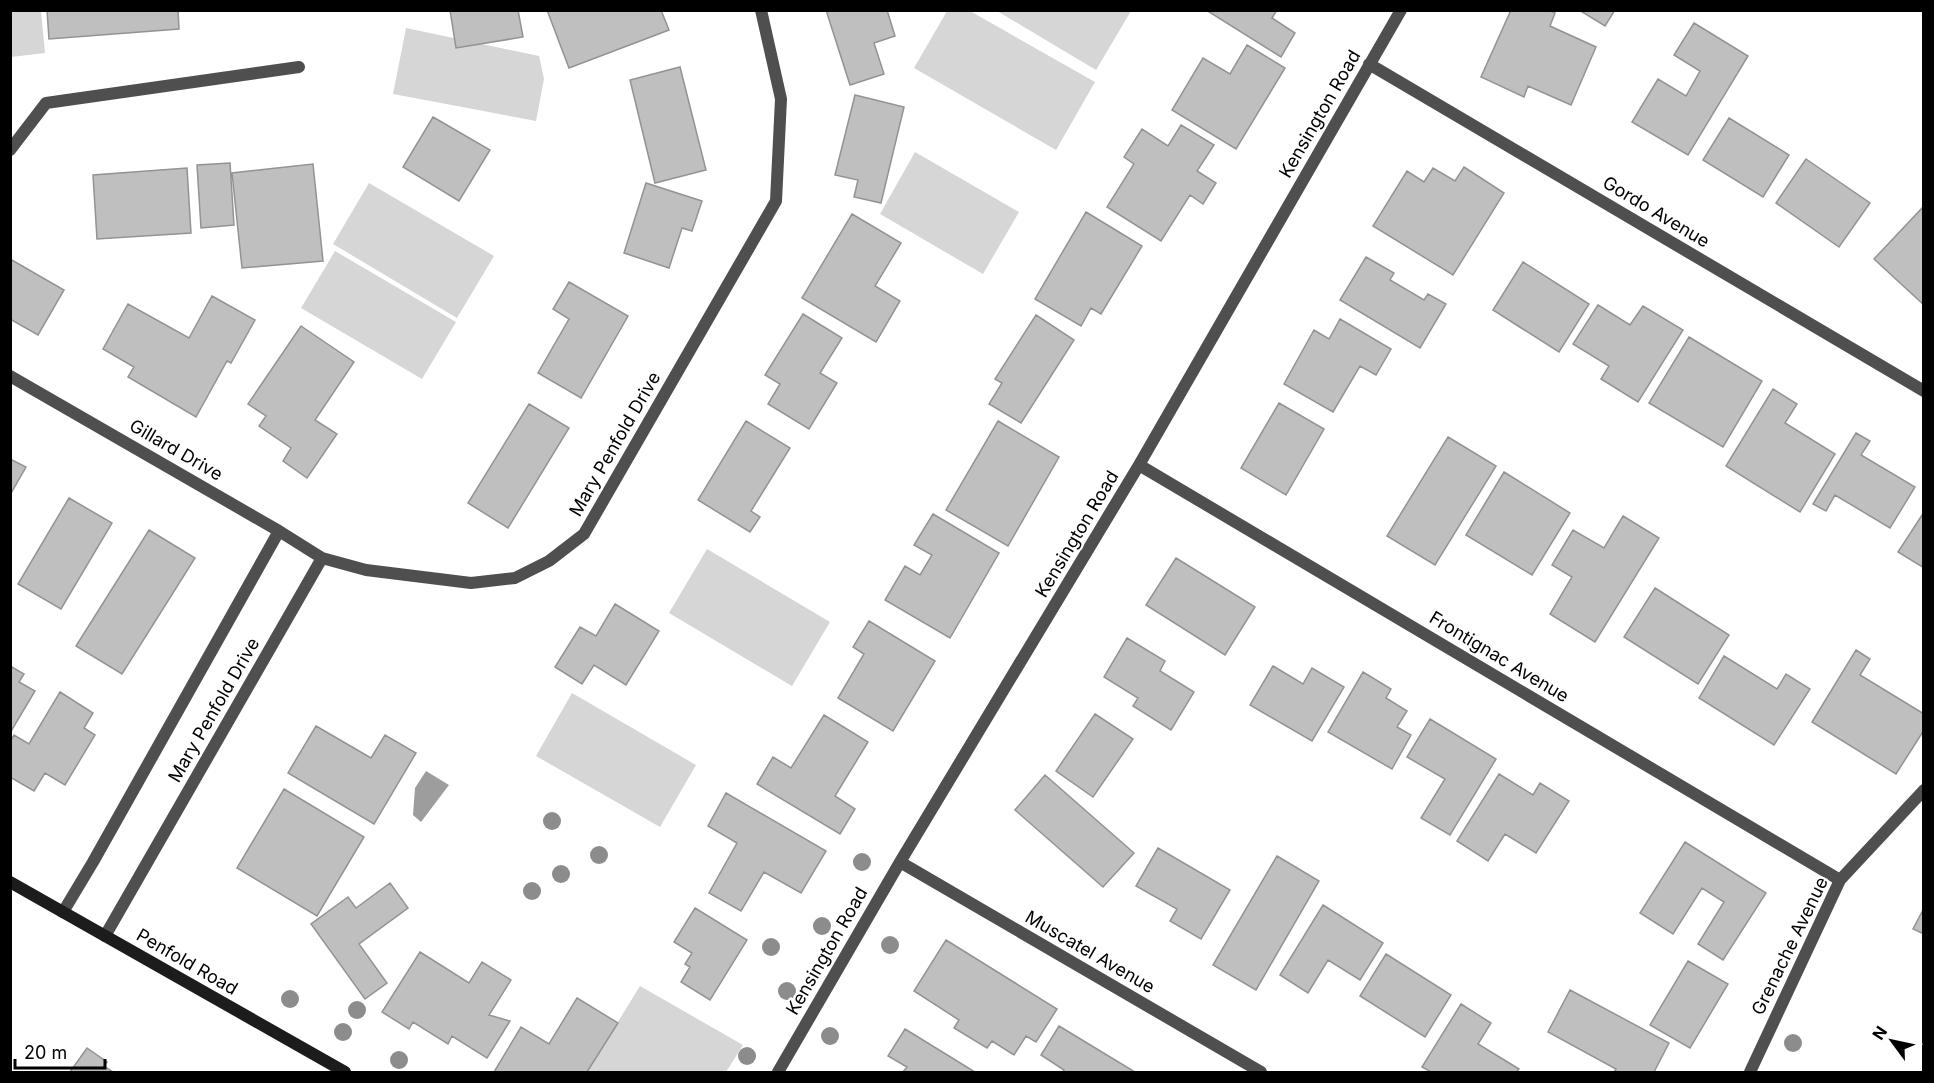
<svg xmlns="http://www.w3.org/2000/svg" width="1934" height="1083" viewBox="0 0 1934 1083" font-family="Inter,sans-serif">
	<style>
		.green { fill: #d6d6d6 }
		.water { fill: #9d9d9d }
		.building { fill: #bfbfbf; stroke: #939393; stroke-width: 1.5 }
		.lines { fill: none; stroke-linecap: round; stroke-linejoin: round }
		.minor { stroke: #4f4f4f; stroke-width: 12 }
		.secondary { stroke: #1c1c1c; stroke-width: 12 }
		.tree { fill: #8c8c8c }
		.labels { text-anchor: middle; stroke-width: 4.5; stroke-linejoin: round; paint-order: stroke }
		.street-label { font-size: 18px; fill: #000; stroke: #fff }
	</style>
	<rect width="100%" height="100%" fill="#fff"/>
	<path class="green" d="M11,10L41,11L45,53L11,57Z
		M947,11H970L1095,82L1056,150L914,68Z
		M997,11H1131L1096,70Z
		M406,28L539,56L544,79L536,121L393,94Z
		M915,152L1019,212L983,274L880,214Z
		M369,183L494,256L457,318L333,244Z
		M335,251L456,322L422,379L301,308Z
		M707,549L830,622L792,686L669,613Z
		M572,693L696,765L660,827L536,756Z
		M640,986L743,1045L726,1072H587Z"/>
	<path class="water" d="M426,771L449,785L421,822L413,815L415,788Z"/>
	<path class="building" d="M47,10H178L179,29L49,39Z
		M450,10H518L523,37L456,48Z
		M547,10H661L669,30L569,68Z
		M826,10H887L895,36L874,43L884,74L850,85Z
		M1206,10H1277L1272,18L1295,33L1281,57Z
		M1511,10H1549L1555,13L1550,26L1596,47L1571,105L1528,86L1524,97L1481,77Z
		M1579,10H1615L1605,26Z
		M1694,23L1748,56L1688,155L1632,122L1658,79L1686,96L1700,71L1674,55Z
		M1247,45L1285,68L1236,149L1172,110L1203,58L1230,74Z
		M680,67L706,170L655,183L630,80Z
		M855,95L904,107L881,203L854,197L858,180L835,175Z
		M433,117L490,150L459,201L403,167Z
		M1729,118L1789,155L1763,197L1703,160Z
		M1181,125L1214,145L1197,171L1216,183L1203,204L1190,195L1161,241L1107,207L1134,164L1124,157L1142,129L1168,146Z
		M1806,159L1870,203L1839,247L1776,203Z
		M230,163L234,225L201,228L197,165Z
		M313,164L323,261L242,268L232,173Z
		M1464,167L1504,193L1453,275L1373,226L1407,171L1424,182L1433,168L1455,181Z
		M187,168L191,233L97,239L93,175Z
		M646,183L702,201L692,231L682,228L669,268L624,253Z
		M1924,206V305L1874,259Z
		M1086,212L1142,246L1101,314L1091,308L1081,326L1035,299Z
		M852,214L901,243L875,286L900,301L876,342L802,298Z
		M1366,257L1394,273L1390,280L1424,300L1428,294L1446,304L1420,348L1340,300Z
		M10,259L64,290L38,335L10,319Z
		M1523,262L1589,304L1559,352L1493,310Z
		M569,282L628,316L581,398L538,373L569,319L553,309Z
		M212,296L255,320L231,363L227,361L196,417L128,377L134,367L103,349L128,304L189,338Z
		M1598,305L1630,325L1643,306L1683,330L1638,402L1601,379L1609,366L1573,344Z
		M803,314L842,338L820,373L837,383L809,429L768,404L780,384L765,375Z
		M1036,315L1074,340L1021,423L989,404L1002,383L995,379Z
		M1340,319L1391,349L1376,375L1360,366L1333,412L1284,384L1314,330L1329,339Z
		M301,326L354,362L315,420L337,434L307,478L283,461L291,448L259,426L266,416L248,404Z
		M1689,337L1762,381L1723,447L1649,403Z
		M1773,389L1797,404L1785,423L1835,454L1800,512L1726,466Z
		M1279,403L1324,429L1286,495L1241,468Z
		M529,404L569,428L508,528L468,503Z
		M746,421L790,448L751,511L760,517L750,532L698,500Z
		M998,421L1059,457L1008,546L946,510Z
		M1856,433L1870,441L1861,455L1915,487L1890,528L1835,495L1826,511L1813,504Z
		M1448,437L1496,466L1435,565L1387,536Z
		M10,459L26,467L10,495Z
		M1504,472L1570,513L1532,575L1466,535Z
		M69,498L112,523L61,609L18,584Z
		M1924,512V568L1898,552Z
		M933,514L999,553L950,638L885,600L905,566L920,575L932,555L914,545Z
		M1623,516L1659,538L1595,642L1550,614L1572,577L1552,565L1573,530L1604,548Z
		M149,530L195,558L122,674L76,646Z
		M1176,558L1255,607L1225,655L1146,605Z
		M1655,588L1729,635L1698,684L1624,637Z
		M615,604L659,631L626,685L594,665L582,684L555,667L580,627L596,636Z
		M869,621L935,661L893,731L838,698L864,654L853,647Z
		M1127,638L1165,661L1160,671L1194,692L1171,730L1133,706L1138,698L1104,677Z
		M1856,650L1870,659L1860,675L1924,714V730L1896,774L1812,722Z
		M1724,656L1777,689L1786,674L1810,689L1774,745L1699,698Z
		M10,666L24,674L19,682L35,691L10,733Z
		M1273,666L1303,684L1312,668L1344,687L1312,741L1250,705Z
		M1363,672L1391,689L1386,698L1407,711L1397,727L1411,735L1392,769L1328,732Z
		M60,692L93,713L84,728L95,735L65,785L45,773L34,791L10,777V742L14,735L29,744Z
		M1095,714L1133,739L1093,797L1056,771Z
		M824,715L868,742L835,796L855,809L840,834L757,784L773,757L791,768Z
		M1430,719L1496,759L1450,835L1421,818L1445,779L1407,757Z
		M316,726L371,758L385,735L416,753L374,824L288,773Z
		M1499,774L1533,795L1540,783L1569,801L1536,853L1505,834L1488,861L1457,841Z
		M1045,775L1134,853L1103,887L1015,810Z
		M284,789L364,837L317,916L237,868Z
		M726,793L826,851L801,893L764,872L741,911L709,893L737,843L708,826Z
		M1685,842L1766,893L1723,960L1698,944L1724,902L1702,888L1673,934L1640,913Z
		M1158,848L1230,890L1201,939L1170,921L1177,909L1136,886Z
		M1277,856L1319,881L1256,990L1213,965Z
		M390,883L408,908L359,944L387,983L365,999L311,924L348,897L356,908Z
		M1323,905L1383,943L1360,980L1328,960L1308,993L1280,975Z
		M695,908L747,940L710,1000L681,982L690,967L685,964L692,953L674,942Z
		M1924,908V934L1913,929Z
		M946,940L1057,1009L1036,1042L1026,1036L1014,1055L992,1041L987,1048L954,1028L959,1020L914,991Z
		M420,952L469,983L482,962L511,980L489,1015L510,1021L487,1058L452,1036L448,1044L413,1022L409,1029L382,1012Z
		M1386,954L1451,995L1425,1037L1360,996Z
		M1688,961L1728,984L1690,1048L1650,1025Z
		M1570,990L1669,1043L1654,1072H1614L1616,1069L1548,1032Z
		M577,998L618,1023L587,1072H494L521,1027L549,1044Z
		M1461,1004L1491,1023L1478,1044L1519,1069L1516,1072H1431L1422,1067Z
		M1059,1026L1135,1072H1063L1064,1070L1041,1055Z
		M905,1029L975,1072H903L907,1067L888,1056Z
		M87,1048L107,1062L104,1066L113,1072H70Z"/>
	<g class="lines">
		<path class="minor" d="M1369,64L1924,391
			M10,150L46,103L299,67
			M10,376L279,531L322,558L366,570L471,583L515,578L549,561L584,534L776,201L781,99L761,10
			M1139,465L1840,880
			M900,862L1261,1072
			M63,912L93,862L279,531
			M105,936L322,558
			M778,1072L900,862L1139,465L1401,10
			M1750,1072L1840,880L1924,790"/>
		<path class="secondary" d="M10,882L345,1072"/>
	</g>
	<g class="tree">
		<circle cx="552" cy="821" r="9"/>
		<circle cx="599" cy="855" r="9"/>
		<circle cx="862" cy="862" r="9"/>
		<circle cx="561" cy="874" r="9"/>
		<circle cx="532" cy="891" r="9"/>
		<circle cx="822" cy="926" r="9"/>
		<circle cx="890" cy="945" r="9"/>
		<circle cx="771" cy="947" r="9"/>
		<circle cx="787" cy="991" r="9"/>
		<circle cx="290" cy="999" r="9"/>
		<circle cx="357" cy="1010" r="9"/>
		<circle cx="343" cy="1032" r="9"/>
		<circle cx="830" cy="1036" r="9"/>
		<circle cx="1793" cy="1043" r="9"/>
		<circle cx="747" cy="1056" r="9"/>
		<circle cx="399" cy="1060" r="9"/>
	</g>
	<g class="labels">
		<g class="street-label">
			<text transform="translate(1320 114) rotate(-60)" y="6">Kensington Road</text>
			<text transform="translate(1656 212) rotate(31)" y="6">Gordo Avenue</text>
			<text transform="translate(615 444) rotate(-60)" y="6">Mary Penfold Drive</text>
			<text transform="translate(176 450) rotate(30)" y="6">Gillard Drive</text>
			<text transform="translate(1077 534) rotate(-59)" y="6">Kensington Road</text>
			<text transform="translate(1499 657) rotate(31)" y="6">Frontignac Avenue</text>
			<text transform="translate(214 710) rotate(-60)" y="6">Mary Penfold Drive</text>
			<text transform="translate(1790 946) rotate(-64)" y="6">Grenache Avenue</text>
			<text transform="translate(827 951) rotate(-60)" y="6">Kensington Road</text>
			<text transform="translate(1090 952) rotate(30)" y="6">Muscatel Avenue</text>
			<text transform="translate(187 962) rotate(30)" y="6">Penfold Road</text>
		</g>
	</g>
	<rect width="1934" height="1083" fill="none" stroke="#000000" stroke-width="24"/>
	<g transform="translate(1892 1041) rotate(303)" stroke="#ffffff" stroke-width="4.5" paint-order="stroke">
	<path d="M0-4.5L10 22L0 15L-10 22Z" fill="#000000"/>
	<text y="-9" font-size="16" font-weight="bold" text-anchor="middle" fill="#000000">N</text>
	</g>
	<path d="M15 1059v9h90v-9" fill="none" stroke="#000000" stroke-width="3"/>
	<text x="24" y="1059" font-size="18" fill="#000000" stroke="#ffffff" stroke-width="4.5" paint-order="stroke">20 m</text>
</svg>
